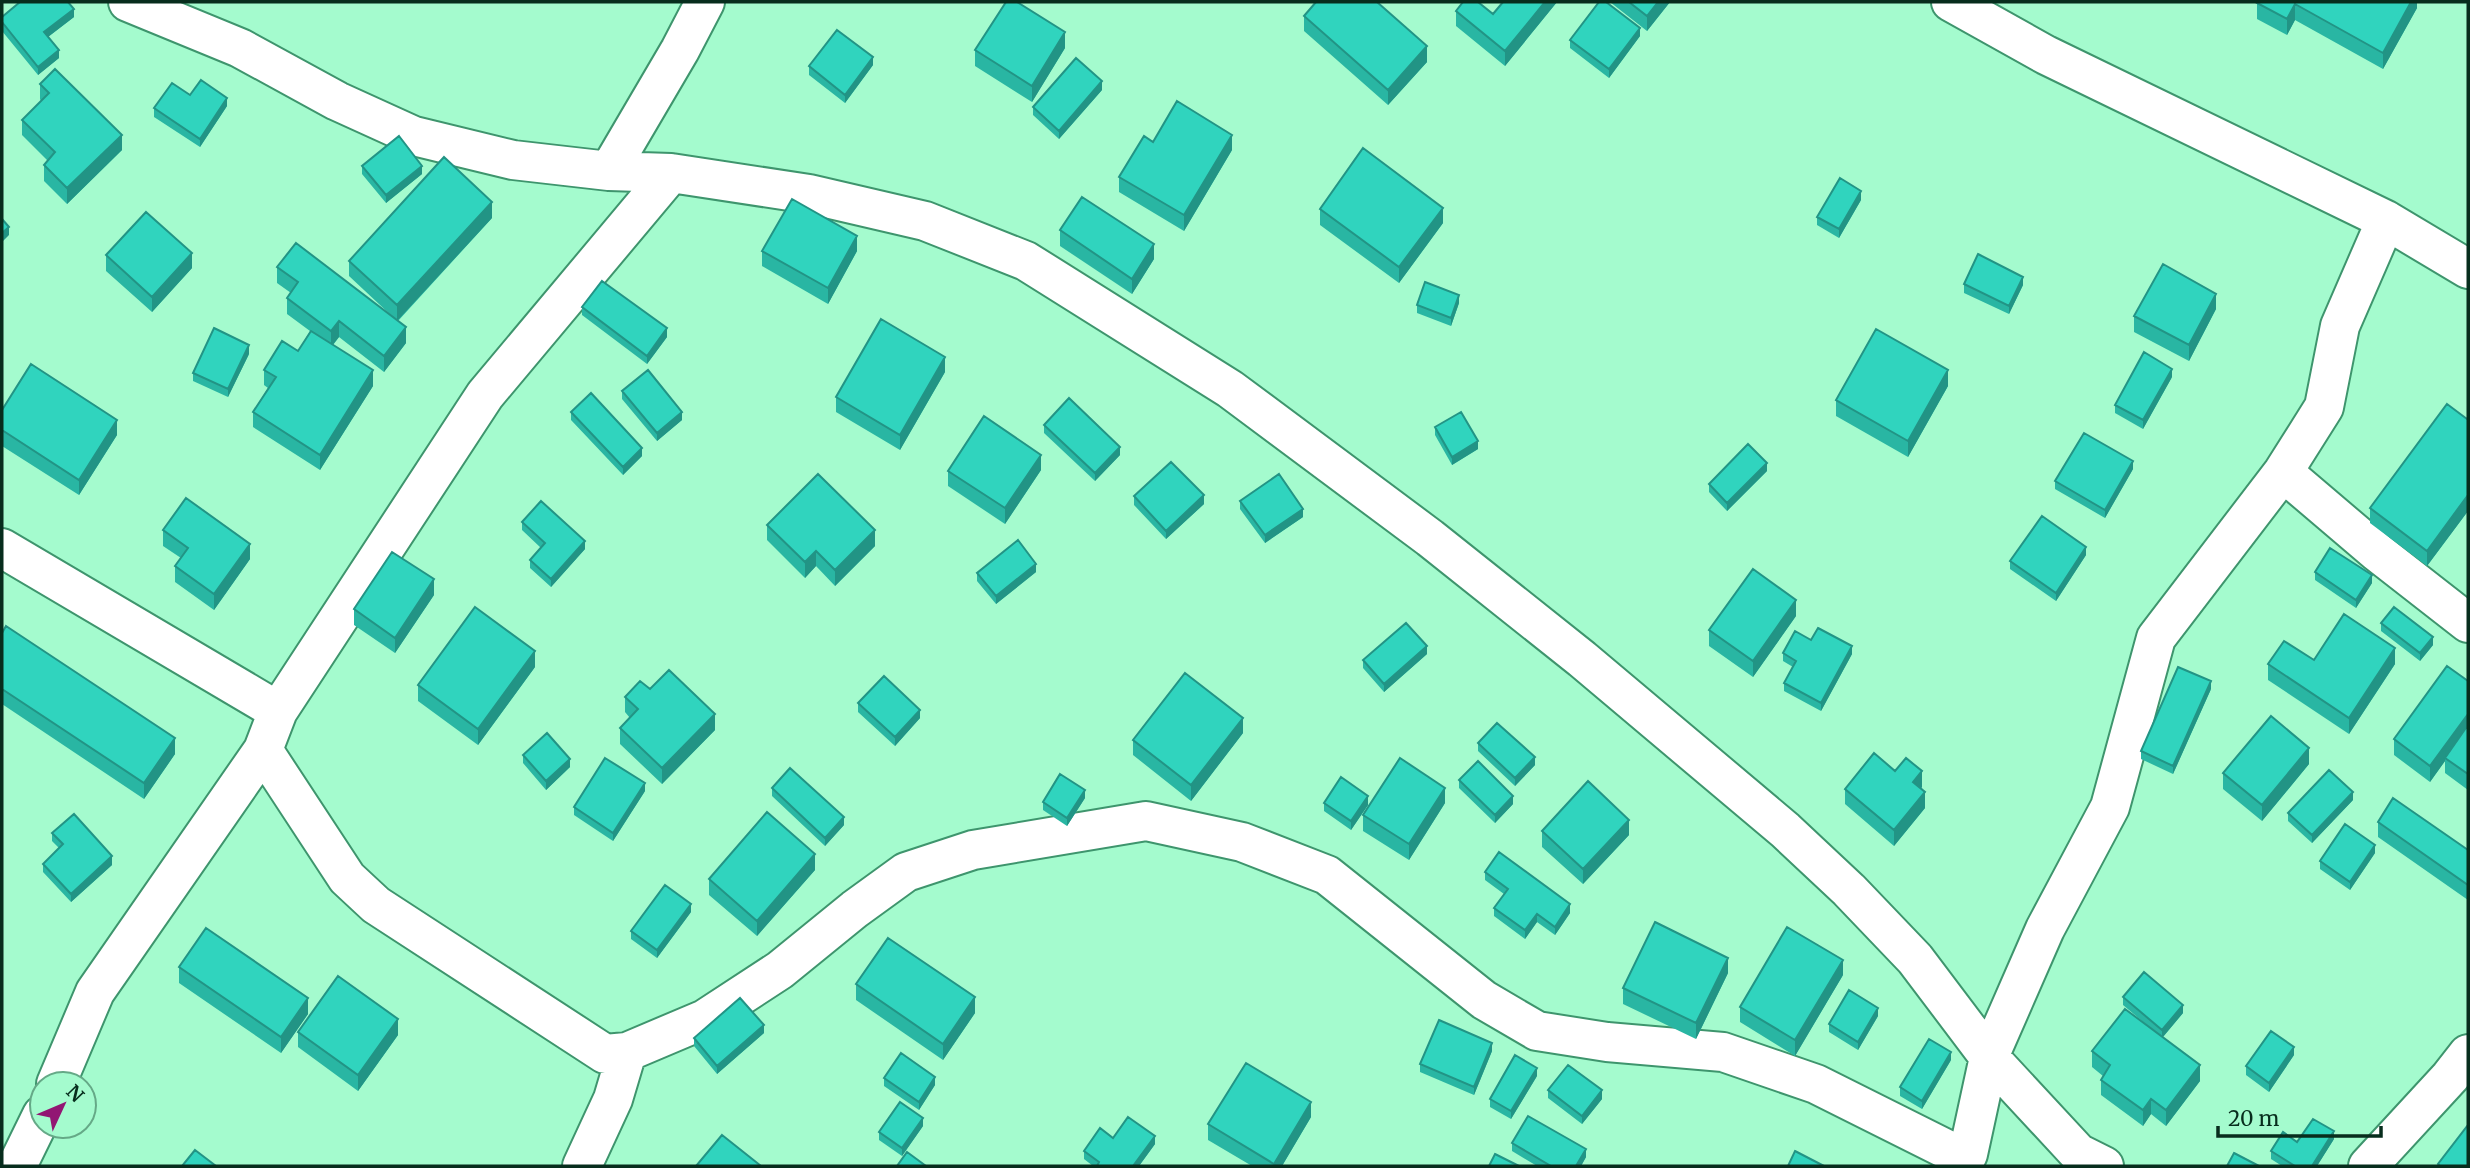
<svg xmlns="http://www.w3.org/2000/svg" width="2470" height="1168" viewBox="0 0 2470 1168" font-family="Merriweather,serif">
	<style>
		.lines { fill: none; stroke-linecap: round; stroke-linejoin: round }
		.minor-casing { stroke: #3e956d; stroke-width: 42 }
		.minor { stroke: #fff; stroke-width: 38 }
		.wall { fill: #29b6a3 }
		.shaded-wall { fill: #229485 }
		.building { fill: #30d4be; stroke: #229485; stroke-width: 2 }
	</style>
	<rect width="100%" height="100%" fill="#a4fbce"/>
	<g class="lines">
		<g class="minor-casing">
			<path id="minor" d="M128,2L240,48L337,101L414,136L513,160L609,171L671,173L809,194L925,221L1026,261L1230,389L1430,538L1582,659L1785,830L1849,890L1915,959L1989,1057L2078,1153L2104,1166
				M1951,2L2046,55L2386,220L2468,269
				M609,171L680,50L705,2
				M2283,472L2377,552L2468,623
				M2,548L278,711
				M263,750L347,878L376,905L605,1054L627,1052L705,1019L780,970L855,909L906,872L973,850L1146,821L1242,842L1327,875L1484,1000L1537,1031L1607,1042L1723,1052L1816,1084L1948,1150L1968,1154
				M56,1084L95,992L263,750L278,711L485,395L671,173
				M17,1166L42,1115
				M582,1166L613,1099L627,1052
				M1962,1166L1968,1154L1989,1057L2045,929L2110,807L2156,638L2283,472L2324,407L2340,326L2386,220
				M2368,1166L2450,1077L2468,1054"/>
		</g>
		<use href="#minor" class="minor"/>
	</g>
	<path class="wall" d="M1557,2L1505,66L1456,26V11L1493,14Z
		M1610,2H1670L1647,31Z
		M2417,2V8L2383,69L2295,20L2287,35L2257,19V3Z
		M1304,16L1427,62L1388,105L1304,31Z
		M2,17H74L48,37L59,58L38,75L2,31Z
		M1640,36L1609,78L1570,48V40Z
		M1065,48L1032,102L975,66V50Z
		M873,65L845,103L809,75V66Z
		M40,84L122,150L67,204L44,181V165L48,161L22,135V120L41,101L40,99Z
		M1102,90L1059,139L1033,115V107Z
		M227,106L200,147L154,117V108Z
		M1232,150L1184,231L1119,192V177Z
		M362,166L422,174L386,203L362,174Z
		M1861,200L1839,238L1817,225V217Z
		M1320,209L1443,223L1399,283L1320,225Z
		M492,218L398,321L406,343L384,372L339,337L333,345L373,386L320,470L253,427V412L268,388L264,385V370L298,351L310,331L287,314V298L291,293L277,283V267L395,319L349,276V261Z
		M1060,230L1154,259L1132,294L1060,246Z
		M762,251H857L828,304L762,266Z
		M106,255L192,268L152,312L106,271Z
		M1964,284L2023,285L2009,314L1964,293Z
		M1459,303L1451,326L1417,313V305Z
		M582,307L667,337L647,364L582,315Z
		M2216,309L2189,361L2134,332V316Z
		M249,354L228,397L193,381V373Z
		M945,372L900,450L836,412V397Z
		M2172,377L2143,429L2115,413V405Z
		M1948,386L1908,457L1836,416V400Z
		M622,391L682,420L657,441L622,399Z
		M2,410L117,435L79,495L2,446Z
		M571,412L642,456L623,475L571,420Z
		M2468,418V511L2427,566L2370,523V508Z
		M1044,425L1120,455L1095,481L1044,433Z
		M1435,427L1478,449L1452,465L1435,435Z
		M2133,469L2105,518L2055,489V481Z
		M1041,470L1005,524L948,486V471Z
		M1767,471L1727,511L1709,492V484Z
		M1134,496L1204,504L1166,539L1134,505Z
		M1240,501L1303,517L1265,543L1240,509Z
		M522,522L585,549L551,587L530,568V560L541,548L522,530Z
		M767,525L875,546L835,586L816,566L805,578L767,540Z
		M163,530L250,559L214,610L175,582V566L181,558L163,546Z
		M2086,555L2056,601L2010,569V561Z
		M1036,572L996,604L977,581V573Z
		M2315,572L2372,583L2356,608L2315,580Z
		M434,595L395,653L354,625V609Z
		M1796,616L1753,677L1709,646V630Z
		M2381,623L2433,645L2420,661L2381,631Z
		M2,633L175,754L144,799L2,704Z
		M1811,640L1852,654L1821,711L1784,691V683L1793,667L1783,661V653Z
		M1427,654L1384,692L1363,668V660Z
		M2268,664H2395L2349,734L2268,680Z
		M535,667L478,745L418,701V685Z
		M2468,681V790L2445,773V761L2430,782L2394,755V739Z
		M650,689L715,730L662,784L620,744V728L630,718L625,712V697Z
		M2211,689L2173,774L2141,759V751Z
		M858,703L920,718L895,746L858,712Z
		M1243,733L1191,801L1133,755V740Z
		M1478,743L1535,765L1515,786L1478,751Z
		M523,755L570,767L546,790L523,763Z
		M2309,764L2262,821L2223,789V773Z
		M1895,771L1922,787L1921,788L1925,808L1894,846L1845,804V789Z
		M1459,780L1513,804L1495,823L1459,788Z
		M772,788L844,825L825,846L772,796Z
		M645,791L613,841L574,815V807Z
		M1085,798L1067,826L1043,810V802Z
		M2353,800L2312,843L2288,821V813Z
		M1324,803L1368,805L1351,830L1324,811Z
		M1445,803L1409,860L1363,831V815Z
		M2378,822L2468,850V900L2378,837Z
		M1542,831L1629,835L1583,884L1542,847Z
		M52,833L112,865L71,902L43,872V864L59,848L52,841Z
		M2375,853L2350,890L2320,869V861Z
		M815,870L757,936L709,895V879Z
		M1485,872L1570,913L1555,935L1537,922L1525,939L1494,916V908L1504,894L1485,880Z
		M691,912L657,958L631,939V931Z
		M179,967L308,1014L281,1053L179,983Z
		M1728,973L1696,1039L1623,1004V988Z
		M1843,975L1795,1056L1740,1022V1007Z
		M856,984L975,1013L943,1060L856,1000Z
		M2123,997L2183,1013L2163,1037L2200,1081L2166,1126L2151,1114L2143,1126L2101,1095V1080L2103,1076L2092,1067V1051L2154,1031L2123,1005Z
		M1878,1016L1858,1050L1829,1032V1024Z
		M298,1032L398,1035L358,1091L298,1047Z
		M764,1033L717,1074L694,1046V1038Z
		M1492,1051L1474,1095L1420,1072V1064Z
		M2294,1055L2269,1092L2246,1075V1066Z
		M1951,1060L1922,1109L1900,1096V1087Z
		M1537,1076L1511,1119L1490,1107V1099Z
		M884,1078L935,1085L919,1110L884,1086Z
		M1548,1090L1602,1099L1582,1124L1548,1098Z
		M1311,1117L1282,1166H1252L1208,1140V1124Z
		M923,1126L902,1156L879,1140V1132Z
		M1113,1138L1155,1144L1139,1166H1093L1084,1159V1151Z
		M2334,1139L2317,1166H2282L2271,1159V1151L2297,1142Z
		M1512,1143L1586,1157L1581,1166H1537L1512,1151Z"/>
	<path class="shaded-wall" d="M1545,2H1557L1505,66V51Z
		M1658,2H1670L1647,31V16Z
		M2411,2H2417V8L2383,69V53Z
		M2295,4V20L2287,35V19Z
		M74,9V17L44,40V32Z
		M1640,28V36L1609,78V69Z
		M1065,32V48L1032,102V86Z
		M1427,46V62L1388,105V90Z
		M59,50V58L38,75V67Z
		M873,57V65L845,103V95Z
		M1102,81V90L1059,139V131Z
		M227,98V106L200,147V139Z
		M122,135V150L67,204V188Z
		M1232,135V150L1184,231V215Z
		M422,166V174L386,203V195Z
		M1861,191V200L1839,238V229Z
		M492,202V218L397,321V305Z
		M1443,208V223L1399,283V267Z
		M9,227V235L2,242V233Z
		M857,236V251L828,304V288Z
		M1154,244V259L1132,294V279Z
		M192,253V268L152,312V297Z
		M2023,277V285L2009,314V306Z
		M2216,294V309L2189,361V345Z
		M1459,295V303L1451,326V318Z
		M339,321V337L331,347V331Z
		M406,327V343L384,372V356Z
		M667,328V337L647,364V356Z
		M249,345V354L228,397V389Z
		M945,357V372L900,450V435Z
		M2172,369V377L2143,429V420Z
		M373,370V386L320,470V455Z
		M1948,370V386L1908,457V441Z
		M682,412V420L657,441V433Z
		M117,420V435L79,495V480Z
		M1478,441V449L1452,465V457Z
		M1120,447V455L1095,481V473Z
		M642,448V456L623,475V467Z
		M1041,455V470L1005,524V508Z
		M2133,461V469L2105,518V510Z
		M1767,463V471L1727,511V503Z
		M1204,495V504L1166,539V531Z
		M2468,495V511L2427,566V551Z
		M1303,509V517L1265,543V535Z
		M875,530V546L835,586V570Z
		M585,541V549L551,587V579Z
		M250,544V559L214,610V594Z
		M2086,547V555L2056,601V593Z
		M816,551V566L805,578V562Z
		M1036,564V572L996,604V596Z
		M2372,575V583L2356,608V600Z
		M434,579V595L395,653V638Z
		M1796,600V616L1753,677V661Z
		M2433,637V645L2420,661V653Z
		M1427,646V654L1384,692V684Z
		M1852,646V654L1821,711V703Z
		M2395,648V664L2349,734V718Z
		M535,651V667L478,745V729Z
		M2211,681V689L2173,774V766Z
		M920,710V718L895,746V737Z
		M715,714V730L662,784V768Z
		M2468,714V729L2445,758V761L2430,782V766Z
		M1243,718V733L1191,801V785Z
		M175,738V754L144,799V783Z
		M2309,748V764L2262,821V805Z
		M1535,757V765L1515,786V778Z
		M570,759V767L546,790V781Z
		M1922,771V787L1913,797V782Z
		M645,783V791L613,841V833Z
		M1445,788V803L1409,860V844Z
		M1085,790V798L1067,826V818Z
		M1925,792V808L1894,846V830Z
		M2353,792V800L2312,843V835Z
		M1368,796V805L1351,830V821Z
		M1513,796V804L1495,823V815Z
		M844,817V825L825,846V838Z
		M1629,820V835L1583,884V869Z
		M2375,845V853L2350,890V882Z
		M815,854V870L757,936V921Z
		M112,856V865L71,902V894Z
		M691,904V912L657,958V950Z
		M1570,904V913L1555,935V927Z
		M1537,914V922L1525,939V930Z
		M1728,958V973L1696,1039V1023Z
		M1843,960V975L1795,1056V1040Z
		M975,997V1013L943,1060V1044Z
		M308,998V1014L281,1053V1037Z
		M2183,1005V1013L2162,1038V1030Z
		M1878,1008V1016L1858,1050V1042Z
		M398,1019V1035L358,1091V1075Z
		M764,1025V1033L717,1074V1066Z
		M1492,1043V1051L1474,1095V1087Z
		M2294,1047V1055L2269,1092V1083Z
		M1951,1052V1060L1922,1109V1101Z
		M2200,1065V1081L2166,1126V1110Z
		M1537,1068V1076L1511,1119V1111Z
		M935,1077V1085L919,1110V1102Z
		M1602,1090V1099L1582,1124V1116Z
		M2151,1099V1114L2143,1126V1110Z
		M1311,1102V1117L1282,1166H1274V1164Z
		M923,1118V1126L902,1156V1148Z
		M2334,1131V1139L2317,1166H2312Z
		M1155,1136V1144L1139,1166H1133Z
		M1586,1149V1157L1581,1166H1576Z"/>
	<path class="building" d="M20,2H68L74,9L44,32L59,50L38,67L2,22V17Z
		M1006,2H1017L1065,32L1032,86L975,50Z
		M1316,2H1377L1427,46L1388,90L1304,16Z
		M1463,2H1478L1493,14L1503,2H1545L1505,51L1456,11Z
		M1599,2H1606L1640,28L1609,69L1570,40Z
		M1629,2H1658L1647,16Z
		M2258,2H2411L2383,53L2295,4L2287,19L2257,3Z
		M837,30L873,57L845,95L809,66Z
		M1076,58L1102,81L1059,131L1033,107Z
		M55,69L122,135L67,188L44,165L55,152L22,120L49,93L40,84Z
		M201,80L227,98L200,139L154,108L172,83L190,95Z
		M1177,101L1232,135L1184,215L1119,177L1144,136L1153,142Z
		M399,136L422,166L386,195L362,166Z
		M1363,148L1443,208L1399,267L1320,209Z
		M444,157L492,202L397,305L349,261Z
		M1840,178L1861,191L1839,229L1817,217Z
		M1082,197L1154,244L1132,279L1060,230Z
		M792,199L857,236L828,288L762,251Z
		M146,212L192,253L152,297L106,255Z
		M2,219L9,227L2,233Z
		M296,243L406,327L384,356L339,321L331,331L287,298L298,282L277,267Z
		M1978,254L2023,277L2009,306L1964,284Z
		M2163,264L2216,294L2189,345L2134,316Z
		M602,281L667,328L647,356L582,307Z
		M1425,282L1459,295L1451,318L1417,305Z
		M881,319L945,357L900,435L836,397Z
		M214,328L249,345L228,389L193,373Z
		M1876,329L1948,370L1908,441L1836,400Z
		M311,331L373,370L320,455L253,412L276,377L264,370L282,341L298,351Z
		M2144,352L2172,369L2143,420L2115,405Z
		M31,364L117,420L79,480L2,430V410Z
		M648,370L682,412L657,433L622,391Z
		M591,393L642,448L623,467L571,412Z
		M1069,398L1120,447L1095,473L1044,425Z
		M2447,404L2467,419L2468,418V495L2427,551L2370,508Z
		M1461,412L1478,441L1452,457L1435,427Z
		M984,416L1041,455L1005,508L948,471Z
		M2084,433L2133,461L2105,510L2055,481Z
		M1748,444L1767,463L1727,503L1709,484Z
		M1171,462L1204,495L1166,531L1134,496Z
		M818,474L875,530L835,570L816,551L805,562L767,525Z
		M1279,474L1303,509L1265,535L1240,501Z
		M186,498L250,544L214,594L175,566L188,548L163,530Z
		M541,501L585,541L551,579L530,560L545,543L522,522Z
		M2042,516L2086,547L2056,593L2010,561Z
		M1018,540L1036,564L996,596L977,573Z
		M2330,548L2372,575L2356,600L2315,572Z
		M392,552L434,579L395,638L354,609Z
		M1753,569L1796,600L1753,661L1709,630Z
		M475,607L535,651L478,729L418,685Z
		M2394,607L2433,637L2420,653L2381,623Z
		M2344,614L2395,648L2349,718L2268,664L2284,641L2314,660Z
		M1406,623L1427,646L1384,684L1363,660Z
		M6,626L175,738L144,783L2,689V633Z
		M1818,628L1852,646L1821,703L1784,683L1796,661L1783,653L1795,631L1811,640Z
		M2447,666L2468,681V714L2430,766L2394,739Z
		M2178,667L2211,681L2173,766L2141,751Z
		M669,670L715,714L662,768L620,728L638,709L625,697L640,681L650,689Z
		M1185,673L1243,718L1191,785L1133,740Z
		M884,676L920,710L895,737L858,703Z
		M2271,716L2309,748L2262,805L2223,773Z
		M1497,723L1535,757L1515,778L1478,743Z
		M2468,725V774L2445,758Z
		M547,733L570,759L546,781L523,755Z
		M1874,753L1895,771L1906,758L1922,771L1913,782L1925,792L1894,830L1845,789Z
		M605,758L645,783L613,833L574,807Z
		M1400,758L1445,788L1409,844L1363,815Z
		M1478,761L1513,796L1495,815L1459,780Z
		M790,768L844,817L825,838L772,788Z
		M2329,770L2353,792L2312,835L2288,813Z
		M1060,774L1085,790L1067,818L1043,802Z
		M1341,777L1368,796L1351,821L1324,803Z
		M1588,781L1629,820L1583,869L1542,831Z
		M2393,798L2468,850V885L2378,822Z
		M767,812L815,854L757,921L709,879Z
		M74,814L112,856L71,894L43,864L63,844L52,833Z
		M2345,824L2375,845L2350,882L2320,861Z
		M1499,852L1570,904L1555,927L1537,914L1525,930L1494,908L1508,889L1485,872Z
		M665,885L691,904L657,950L631,931Z
		M1655,922L1728,958L1696,1023L1623,988Z
		M1787,927L1843,960L1795,1040L1740,1007Z
		M206,928L308,998L281,1037L179,967Z
		M888,938L975,997L943,1044L856,984Z
		M2144,972L2183,1005L2162,1030L2123,997Z
		M338,976L398,1019L358,1075L298,1032Z
		M1849,990L1878,1008L1858,1042L1829,1024Z
		M740,998L764,1025L717,1066L694,1038Z
		M2125,1009L2200,1065L2166,1110L2151,1099L2143,1110L2101,1080L2110,1065L2092,1051Z
		M1439,1020L1492,1043L1474,1087L1420,1064Z
		M2271,1031L2294,1047L2269,1083L2246,1066Z
		M1929,1039L1951,1052L1922,1101L1900,1087Z
		M901,1053L935,1077L919,1102L884,1078Z
		M1515,1055L1537,1068L1511,1111L1490,1099Z
		M1246,1063L1311,1102L1274,1164L1208,1124Z
		M1568,1065L1602,1090L1582,1116L1548,1090Z
		M900,1102L923,1118L902,1148L879,1132Z
		M1528,1116L1586,1149L1576,1166H1551L1512,1143Z
		M1128,1117L1155,1136L1133,1166H1097L1099,1162L1084,1151L1100,1128L1113,1138Z
		M2313,1119L2334,1131L2312,1166H2295L2271,1151L2283,1132L2297,1142Z
		M2468,1125V1166H2440L2438,1164Z
		M722,1135L761,1166H696Z
		M195,1150L216,1166H182Z
		M1795,1151L1824,1166H1788Z
		M907,1152L926,1166H897Z
		M2234,1153L2259,1166H2227Z
		M1495,1154L1519,1166H1489Z"/>
	<rect width="2470" height="1168" fill="none" stroke="#072d1d" stroke-width="7"/>
	<g transform="translate(63 1105) rotate(46)"><circle r="33" fill="#a4fbce" stroke="#65a987" stroke-width="2"/>
	<path d="M0-5L12 26L0 18L-12 26Z" fill="#921673"/>
	<text y="-10" font-size="19" font-weight="bold" text-anchor="middle" fill="#072d1d">N</text>
	</g>
	<path d="M2218 1126v10h163v-10" fill="none" stroke="#072d1d" stroke-width="3.5"/>
	<text x="2228" y="1126" font-size="21" fill="#072d1d" stroke="#a4fbce" stroke-width="5" paint-order="stroke">20 m</text>
</svg>
